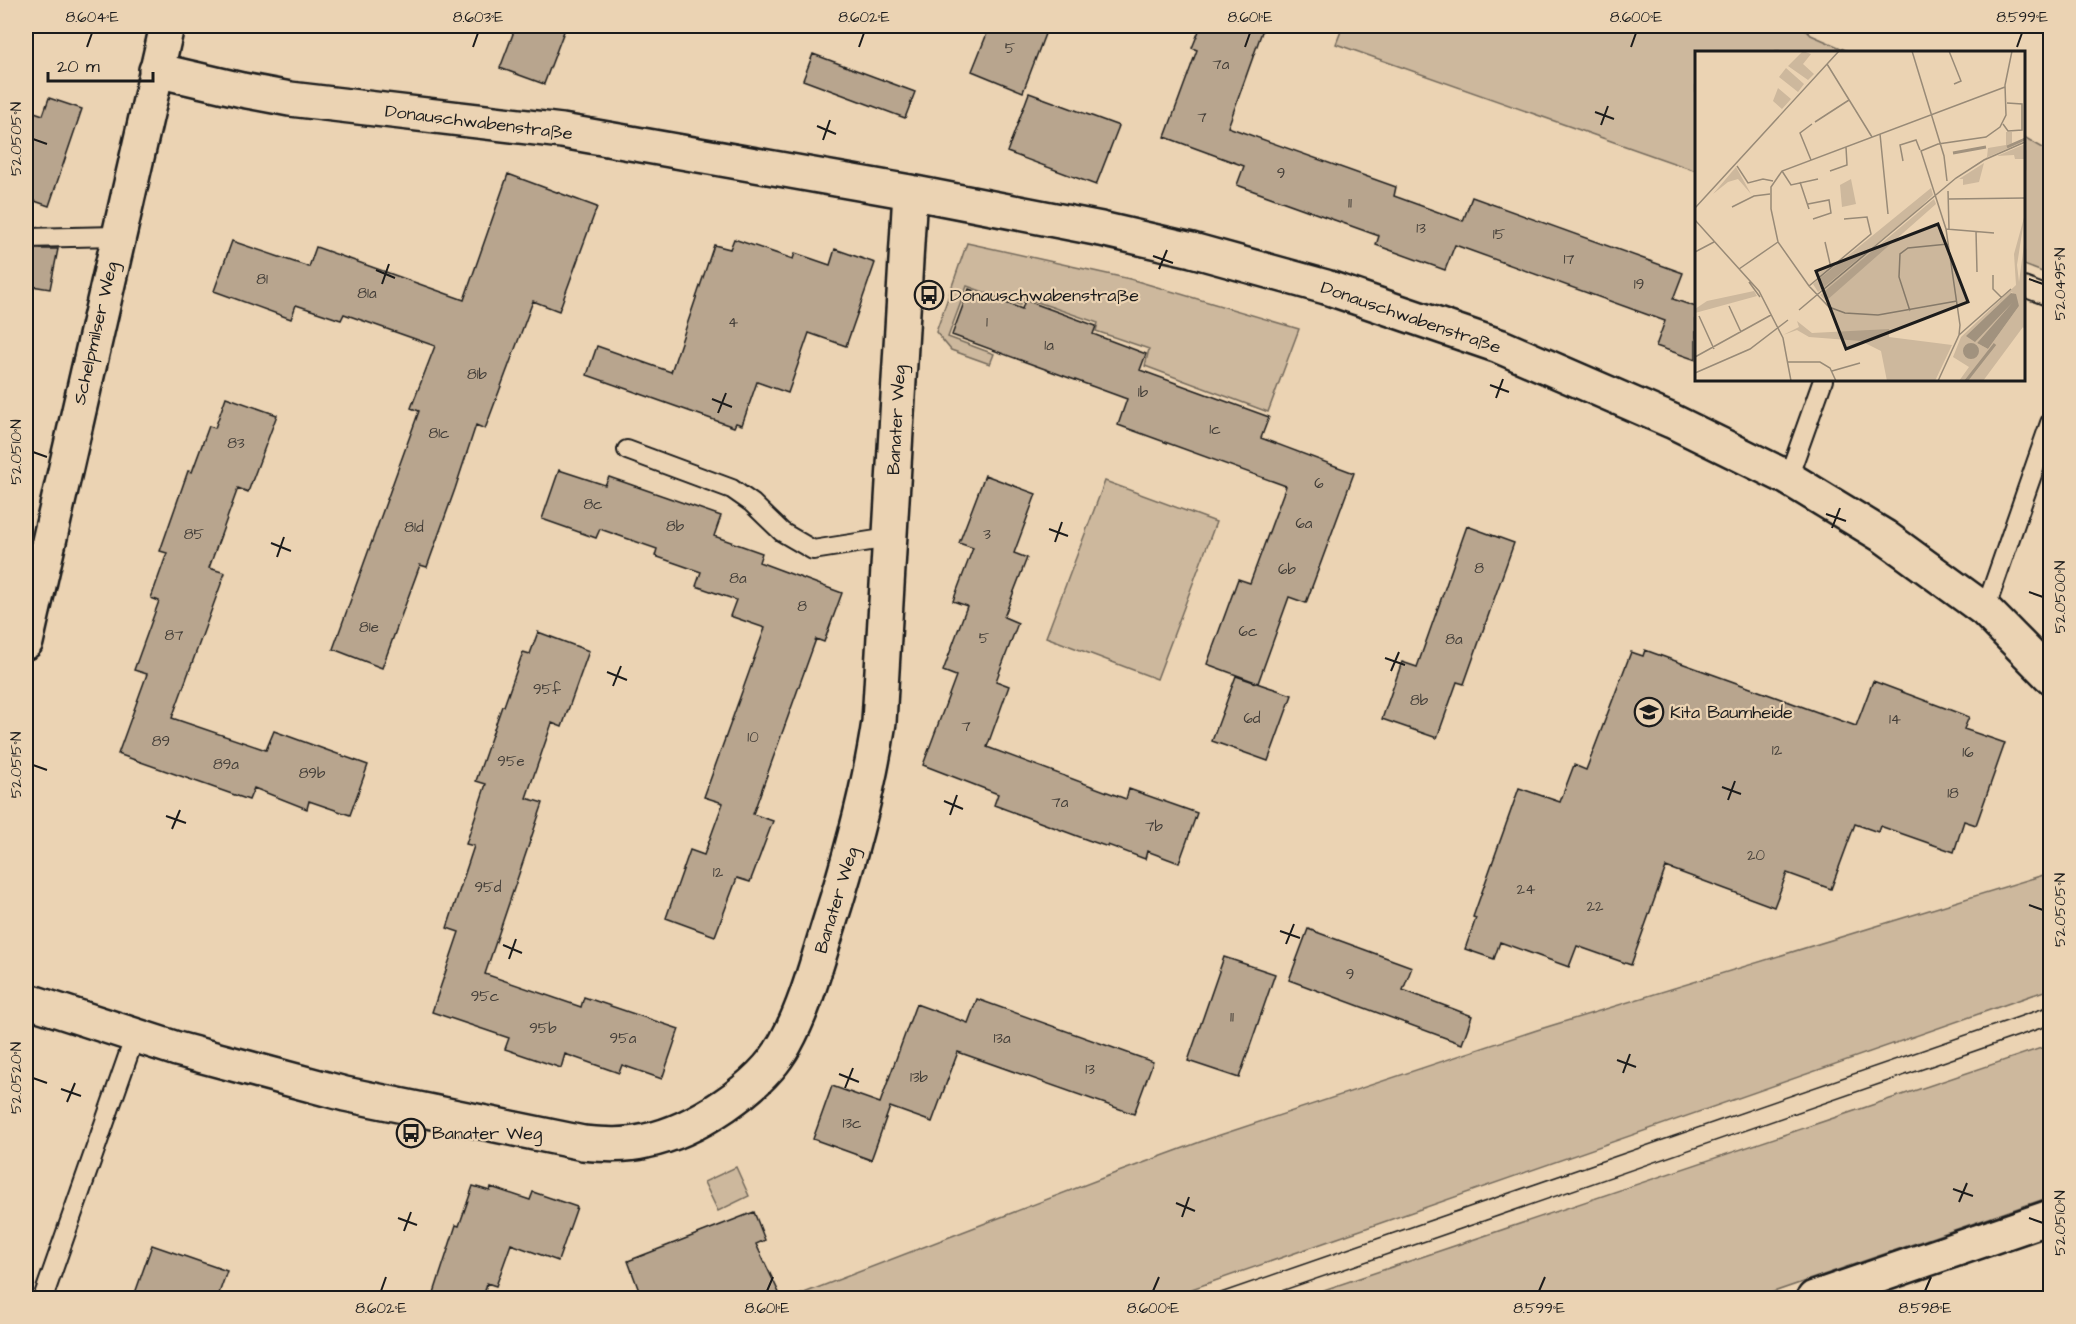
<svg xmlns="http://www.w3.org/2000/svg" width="2076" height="1324" viewBox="0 0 2076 1324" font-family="'Architects Daughter',sans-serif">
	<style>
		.green { fill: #cdb89d; stroke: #746a5c; stroke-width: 1.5 }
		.building { fill: #b8a58e; stroke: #1c1c1c; stroke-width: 1.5 }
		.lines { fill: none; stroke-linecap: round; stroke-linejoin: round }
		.lane-casing { stroke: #1c1c1c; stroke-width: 22 }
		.street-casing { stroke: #1c1c1c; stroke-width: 38 }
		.lane { stroke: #ebd3b3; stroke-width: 18 }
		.street { stroke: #ebd3b3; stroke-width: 33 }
		.tram { stroke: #1c1c1c; stroke-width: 1.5 }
		.ticks { fill: none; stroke: #1c1c1c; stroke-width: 2 }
		.labels { text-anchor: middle; stroke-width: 4.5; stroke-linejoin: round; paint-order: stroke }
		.number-label { font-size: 15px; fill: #433e38 }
		.street-label { font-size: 18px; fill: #1c1c1c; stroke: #ebd3b3 }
		.poi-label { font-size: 18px; fill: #1c1c1c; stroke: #ebd3b3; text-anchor: start }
		.inset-river { fill: none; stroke: #a1927e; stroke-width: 3 }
		.inset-road { fill: none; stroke: #988a77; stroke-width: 1.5 }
		.view { fill: #1c1c1c; fill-opacity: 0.15; stroke: #1c1c1c; stroke-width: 3 }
		.inset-edge { fill: none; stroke: #1c1c1c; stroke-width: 3 }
		.neatline { fill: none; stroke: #1c1c1c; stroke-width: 2 }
		.ticks-label { font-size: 15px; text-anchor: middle; fill: #1c1c1c }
	</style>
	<rect width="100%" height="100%" fill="#ebd3b3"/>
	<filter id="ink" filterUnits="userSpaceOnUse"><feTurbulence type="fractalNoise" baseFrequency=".0167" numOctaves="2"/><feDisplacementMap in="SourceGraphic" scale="12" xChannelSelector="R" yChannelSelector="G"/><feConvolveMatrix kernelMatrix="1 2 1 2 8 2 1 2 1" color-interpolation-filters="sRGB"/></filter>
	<g filter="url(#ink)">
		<path class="green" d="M1343,26H1802L1811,35L1850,52H1696V171L1336,44Z
			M2024,137L2050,152V275L2024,265Z
			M967,243L1130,279L1299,329L1268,412L1145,366L1149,349L1096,331L1098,323L1023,297L1020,305L967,286L948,337L994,354L990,364L951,350L936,332Z
			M1105,481L1216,522L1157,679L1046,637Z
			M2050,873V989L1166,1298H791L1113,1174L1208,1139L1537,1030Z
			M2050,1045V1197L1756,1298H1300Z
			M736,1167L749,1196L718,1211L704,1182Z"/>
		<path class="building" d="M516,26H566L544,84L500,68Z
			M990,26H1048L1023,92L972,71Z
			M1201,26H1264L1228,127L1396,187L1394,196L1463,221L1472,197L1683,273L1673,299L1696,307V360L1656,346L1665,321L1455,245L1445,270L1376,245L1379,236L1237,185L1244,166L1165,137L1197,50L1192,48Z
			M813,54L915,92L905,118L803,80Z
			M1029,93L1119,126L1096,185L1007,152Z
			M49,98L82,109L49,206L26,198V109L43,115Z
			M508,174L597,207L559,311L533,301L485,429L476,425L455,489L427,567L420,565L382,668L333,649L419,411L411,408L435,346L344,314L341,320L296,305L291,319L214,291L232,241L309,267L316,247L464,300Z
			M734,239L793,259L795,253L830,265L835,249L875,263L846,346L809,333L788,393L757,382L742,425L736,423L734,427L587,375L597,346L671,372L714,245L730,249Z
			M26,249H58L50,289L26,285Z
			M969,289L1022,309L1025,300L1096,326L1093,334L1146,354L1140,370L1269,417L1261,438L1354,473L1306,603L1289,597L1258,683L1207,664L1238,579L1250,583L1286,486L1118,425L1127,399L952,335Z
			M226,397L277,415L248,492L238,488L209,568L225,573L172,718L266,750L274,731L368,765L350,815L309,801L307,809L254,788L249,800L118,754L147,674L134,670L159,601L151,598L167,553L160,551L188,471L192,472L209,426L215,428Z
			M559,470L605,485L609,477L721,516L714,536L762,553L759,562L842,593L824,642L816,639L753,814L773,821L750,882L737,878L715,936L666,918L690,850L704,855L723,803L704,797L765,628L730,616L736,600L696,586L701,572L655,556L657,549L600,529L596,538L542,519Z
			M985,475L1036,494L1014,553L1027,558L1004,617L1018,623L996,681L1009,686L987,747L1126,799L1129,789L1197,813L1179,863L1147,851L1145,859L1108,845V847L1088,840L994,805L998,794L923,765L956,676L943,671L967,606L953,601L973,548L959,543Z
			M1467,526L1514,543L1464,684L1457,682L1437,738L1382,719L1402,662L1417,667Z
			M538,632L589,651L562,727L552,723L526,798L543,803L485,974L581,1007L584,997L679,1029L662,1079L622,1065L619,1073L565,1054L561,1068L505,1049L509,1038L432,1012L459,932L447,928L474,846L466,844L486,784L476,781L502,706H504L523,652L530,654Z
			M1645,650L1856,726L1873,681L1969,717L1964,729L2005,743L1976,825L1964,821L1954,852L1880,826L1878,832L1855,824L1831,889L1787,873L1774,907L1666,867L1631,965L1577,946L1569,967L1500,942L1494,959L1465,949L1476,918L1473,917L1519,788L1560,802L1574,765L1586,770L1631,652L1643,656Z
			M1236,676L1292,695L1268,761L1212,741Z
			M1308,929L1412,967L1403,990L1472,1016L1462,1044L1289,980Z
			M1224,957L1275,974L1239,1078L1188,1061Z
			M977,999L1153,1062L1134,1114L958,1052L932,1122L890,1107L871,1160L813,1139L832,1086L880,1103L916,1004L968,1023Z
			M473,1186L490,1191L491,1187L530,1200L533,1192L577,1207L558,1261L511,1244L496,1286L487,1283L483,1299H432L456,1225L459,1226Z
			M754,1212L765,1240L756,1244L782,1299H642L628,1261Z
			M152,1245L227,1271L217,1299H133Z"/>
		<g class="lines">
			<g class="lane-casing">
				<path id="lane" d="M26,238L117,236
					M2024,287L2050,297
					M627,450L732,489L752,503L782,532L813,550L889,538
					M1788,478L1823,380
					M1985,610L2050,423
					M43,1298L135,1036"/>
			</g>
			<g class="street-casing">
				<path id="street" d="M156,70L242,90L290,99L562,131L910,192L1101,229L1192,250L1326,287L1499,346L1672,421L1788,478L1885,537L1985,610L2050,676
					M26,642L167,26
					M26,1000L177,1049L345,1094L583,1143C605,1145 625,1146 646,1141C694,1131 761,1088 785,1044C806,1006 817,962 830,921C851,855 869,790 879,722L910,192
					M1814,1298L2050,1217"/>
			</g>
			<use href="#lane" class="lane"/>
			<use href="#street" class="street"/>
			<path class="tram" d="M1206,1298L2050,1006
				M1261,1298L2050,1025"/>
		</g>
	</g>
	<path class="ticks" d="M87,47L92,33M473,47L478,33M859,47L864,33M1245,47L1250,33M1631,47L1636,33M2017,47L2022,33M1595,112L1614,119M1601,125L1608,106M817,126L836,134M33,139L47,144M823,140L830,120M1153,256L1173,263M1159,269L1167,250M376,270L395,278M2029,279L2043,284M382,284L389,264M1490,385L1509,392M1496,398L1503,379M712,399L732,407M718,413L726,393M33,452L47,457M1826,514L1846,521M1832,528L1840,508M1049,529L1068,536M1055,542L1062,522M271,543L291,551M277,557L284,537M2029,592L2043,597M1385,658L1405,665M1391,671L1399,652M607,672L627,680M613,686L621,666M33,765L47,770M1722,787L1741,794M1728,800L1735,781M944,801L963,809M950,815L957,795M166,816L186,823M172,829L180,810M2029,905L2043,910M1280,931L1300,938M1286,944L1294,924M503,945L522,953M509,959L516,939M1617,1060L1636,1067M1623,1073L1630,1054M839,1074L859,1082M33,1078L47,1083M845,1088L853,1068M61,1089L81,1096M67,1102L75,1083M1953,1189L1973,1196M1959,1202L1967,1183M1176,1203L1195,1211M1182,1217L1189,1197M398,1218L417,1225M2029,1218L2043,1223M404,1231L411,1212M381,1291L386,1277M767,1291L773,1277M1153,1291L1159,1277M1539,1291L1545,1277M1925,1291L1931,1277"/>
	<defs>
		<g id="bus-ring" transform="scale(1.5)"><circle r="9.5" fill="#ebd3b3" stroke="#1c1c1c" stroke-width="1.5"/><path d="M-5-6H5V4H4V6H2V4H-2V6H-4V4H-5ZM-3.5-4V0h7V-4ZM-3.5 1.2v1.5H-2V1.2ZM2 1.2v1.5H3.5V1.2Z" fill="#1c1c1c"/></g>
		<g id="school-ring" transform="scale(1.5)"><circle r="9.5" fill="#ebd3b3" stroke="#1c1c1c" stroke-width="1.5"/><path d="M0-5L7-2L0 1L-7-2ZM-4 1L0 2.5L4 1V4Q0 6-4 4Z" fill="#1c1c1c"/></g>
	</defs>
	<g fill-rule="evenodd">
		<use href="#bus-ring" x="929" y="295"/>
		<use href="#school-ring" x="1649" y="712"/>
		<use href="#bus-ring" x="411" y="1133"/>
	</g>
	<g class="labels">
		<g class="number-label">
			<text x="1010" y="53">5</text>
			<text x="1221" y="69">7a</text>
			<text x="1202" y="122">7</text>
			<text x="1281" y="178">9</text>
			<text x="1350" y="208">11</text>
			<text x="1421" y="233">13</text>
			<text x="1499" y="239">15</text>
			<text x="1569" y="264">17</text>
			<text x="262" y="284">81</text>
			<text x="1639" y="289">19</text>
			<text x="367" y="298">81a</text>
			<text x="733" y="327">4</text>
			<text x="987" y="327">1</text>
			<text x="1049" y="350">1a</text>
			<text x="477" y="379">81b</text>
			<text x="1143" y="397">1b</text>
			<text x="1215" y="434">1c</text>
			<text x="439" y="438">81c</text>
			<text x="236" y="448">83</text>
			<text x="1319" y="488">6</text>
			<text x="593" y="509">8c</text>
			<text x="1304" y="528">6a</text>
			<text x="675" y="531">8b</text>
			<text x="414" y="532">81d</text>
			<text x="194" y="539">85</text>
			<text x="987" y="539">3</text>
			<text x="1479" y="573">8</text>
			<text x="1287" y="574">6b</text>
			<text x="738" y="583">8a</text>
			<text x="802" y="611">8</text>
			<text x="369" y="632">81e</text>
			<text x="1248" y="636">6c</text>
			<text x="174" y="640">87</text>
			<text x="984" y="643">5</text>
			<text x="1454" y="644">8a</text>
			<text x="547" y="694">95f</text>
			<text x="1419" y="705">8b</text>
			<text x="1252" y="723">6d</text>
			<text x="1895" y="724">14</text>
			<text x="966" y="731">7</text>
			<text x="753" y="742">10</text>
			<text x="161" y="746">89</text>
			<text x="1777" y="755">12</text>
			<text x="1968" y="757">16</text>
			<text x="511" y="766">95e</text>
			<text x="226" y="769">89a</text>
			<text x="312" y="778">89b</text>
			<text x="1953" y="798">18</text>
			<text x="1060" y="807">7a</text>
			<text x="1154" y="831">7b</text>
			<text x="1756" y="860">20</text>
			<text x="718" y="877">12</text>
			<text x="488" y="892">95d</text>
			<text x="1526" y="894">24</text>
			<text x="1595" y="911">22</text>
			<text x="1350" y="979">9</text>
			<text x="485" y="1001">95c</text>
			<text x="1232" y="1022">11</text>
			<text x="543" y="1033">95b</text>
			<text x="623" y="1043">95a</text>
			<text x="1002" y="1043">13a</text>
			<text x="1090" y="1074">13</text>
			<text x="919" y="1082">13b</text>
			<text x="852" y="1128">13c</text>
		</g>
		<g class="street-label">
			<text transform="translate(479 122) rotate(7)" y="6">Donauschwabenstraße</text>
			<text transform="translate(1411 317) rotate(19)" y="6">Donauschwabenstraße</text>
			<text transform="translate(95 333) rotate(-77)" y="6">Schelpmilser Weg</text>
			<text transform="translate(896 420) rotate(-87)" y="6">Banater Weg</text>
			<text transform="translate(836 900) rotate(-73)" y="6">Banater Weg</text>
		</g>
		<g class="poi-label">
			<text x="950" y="301">Donauschwabenstraße</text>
			<text x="1670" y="718">Kita Baumheide</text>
			<text x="432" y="1139">Banater Weg</text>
		</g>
	</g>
	<g transform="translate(1695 51)">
		<rect width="330" height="330" fill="#ebd3b3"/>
		<path d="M108,0L116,3L108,13L119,23L113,29L93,15ZM91,17L109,33L103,41L84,26ZM83,37L96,48L87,58L78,50ZM311,81H317V92L330,90L293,106L251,134L292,106L293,97L311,94ZM330,93V108H320L319,104L302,105ZM289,112L284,131L268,134V128H264ZM41,116L56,143L43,128L33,131L18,143ZM156,128L161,153L147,156L145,134ZM236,137L238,144L220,161L123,241L118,233ZM239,148L241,153L131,250L125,244ZM330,163L322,214L324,231L330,186V279L328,276L288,330H264L274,316L258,306L266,286L321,234L319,203ZM317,241L324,255L293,298L282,292L317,252L272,285ZM59,240L62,245L0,262V258L12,250ZM102,270L117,282L194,278V286L257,294L240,330H192L186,300L166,290L114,286L102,279L88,284L104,276Z" fill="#cdb89d" fill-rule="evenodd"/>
		<path d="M316,242L321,243L324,255L293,298L282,292L317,252L280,291L271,285ZM268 300a8 8 0 1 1 16 0a8 8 0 1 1-16 0Z" fill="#a1927e"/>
		<path class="inset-river" d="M312,96L330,88M258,102L291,96M271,330L300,293"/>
		<path class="inset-road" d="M217,0L249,105L252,130M254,0L266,30L259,33M132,13L177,86M120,71L154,49M308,73L313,80L327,79V53L312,52M185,83L193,163M116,109L105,82L117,73M208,110L205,94L221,89L225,99M42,115L53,132L68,128L78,130M87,120L96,134L123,128M135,120L152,114L151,96M105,131L114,158M253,140L254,178M254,148L330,147M113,153L134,149L136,162L118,168M37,156L59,145L75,143M0,157L144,0M0,169L64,240L88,287L96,330M251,178L299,182M281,180L282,221M130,191L136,217M0,201L19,191M44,218L83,191M298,224V238L307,247M54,231L65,246M114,235L176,183L172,166L149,168M262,250L183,264L150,262L134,256L114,235L83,191L76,158V136L87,120L310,36M34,255L46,281M104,259L261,127L289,109L330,91M215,260L204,226L205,203L213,197L253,193M4,265L19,298M264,284L316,238M0,306L76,264M92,311H125L135,317L141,330M137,320L165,312M0,322L55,298L93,269M243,330L264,284L265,274L251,178L226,100L243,93L291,86L305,76L311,64L310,34L317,0"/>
		<path class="view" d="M243,173L273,251L151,298L121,220Z"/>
		<rect width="330" height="330" class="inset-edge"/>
	</g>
	<rect width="2076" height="1324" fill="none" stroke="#ebd3b3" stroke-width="66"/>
	<path d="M48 72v9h105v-9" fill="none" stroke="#1c1c1c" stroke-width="3"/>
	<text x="57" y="72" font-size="18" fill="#1c1c1c" stroke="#ebd3b3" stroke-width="4.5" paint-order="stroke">20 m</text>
	<rect x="33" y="33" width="2010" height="1258" class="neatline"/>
	<g class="ticks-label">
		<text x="92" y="22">8.604°E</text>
		<text x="478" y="22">8.603°E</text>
		<text x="864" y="22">8.602°E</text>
		<text x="1250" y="22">8.601°E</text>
		<text x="1636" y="22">8.600°E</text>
		<text x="2022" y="22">8.599°E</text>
		<text transform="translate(16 139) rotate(-90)" y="5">52.0505°N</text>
		<text transform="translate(2060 284) rotate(-90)" y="5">52.0495°N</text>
		<text transform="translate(16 452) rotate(-90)" y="5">52.0510°N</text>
		<text transform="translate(2060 597) rotate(-90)" y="5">52.0500°N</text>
		<text transform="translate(16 765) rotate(-90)" y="5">52.0515°N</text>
		<text transform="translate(2060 910) rotate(-90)" y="5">52.0505°N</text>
		<text transform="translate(16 1078) rotate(-90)" y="5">52.0520°N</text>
		<text transform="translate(2060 1223) rotate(-90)" y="5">52.0510°N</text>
		<text x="381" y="1313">8.602°E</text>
		<text x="767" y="1313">8.601°E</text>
		<text x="1153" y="1313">8.600°E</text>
		<text x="1539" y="1313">8.599°E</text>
		<text x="1925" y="1313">8.598°E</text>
	</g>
</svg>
